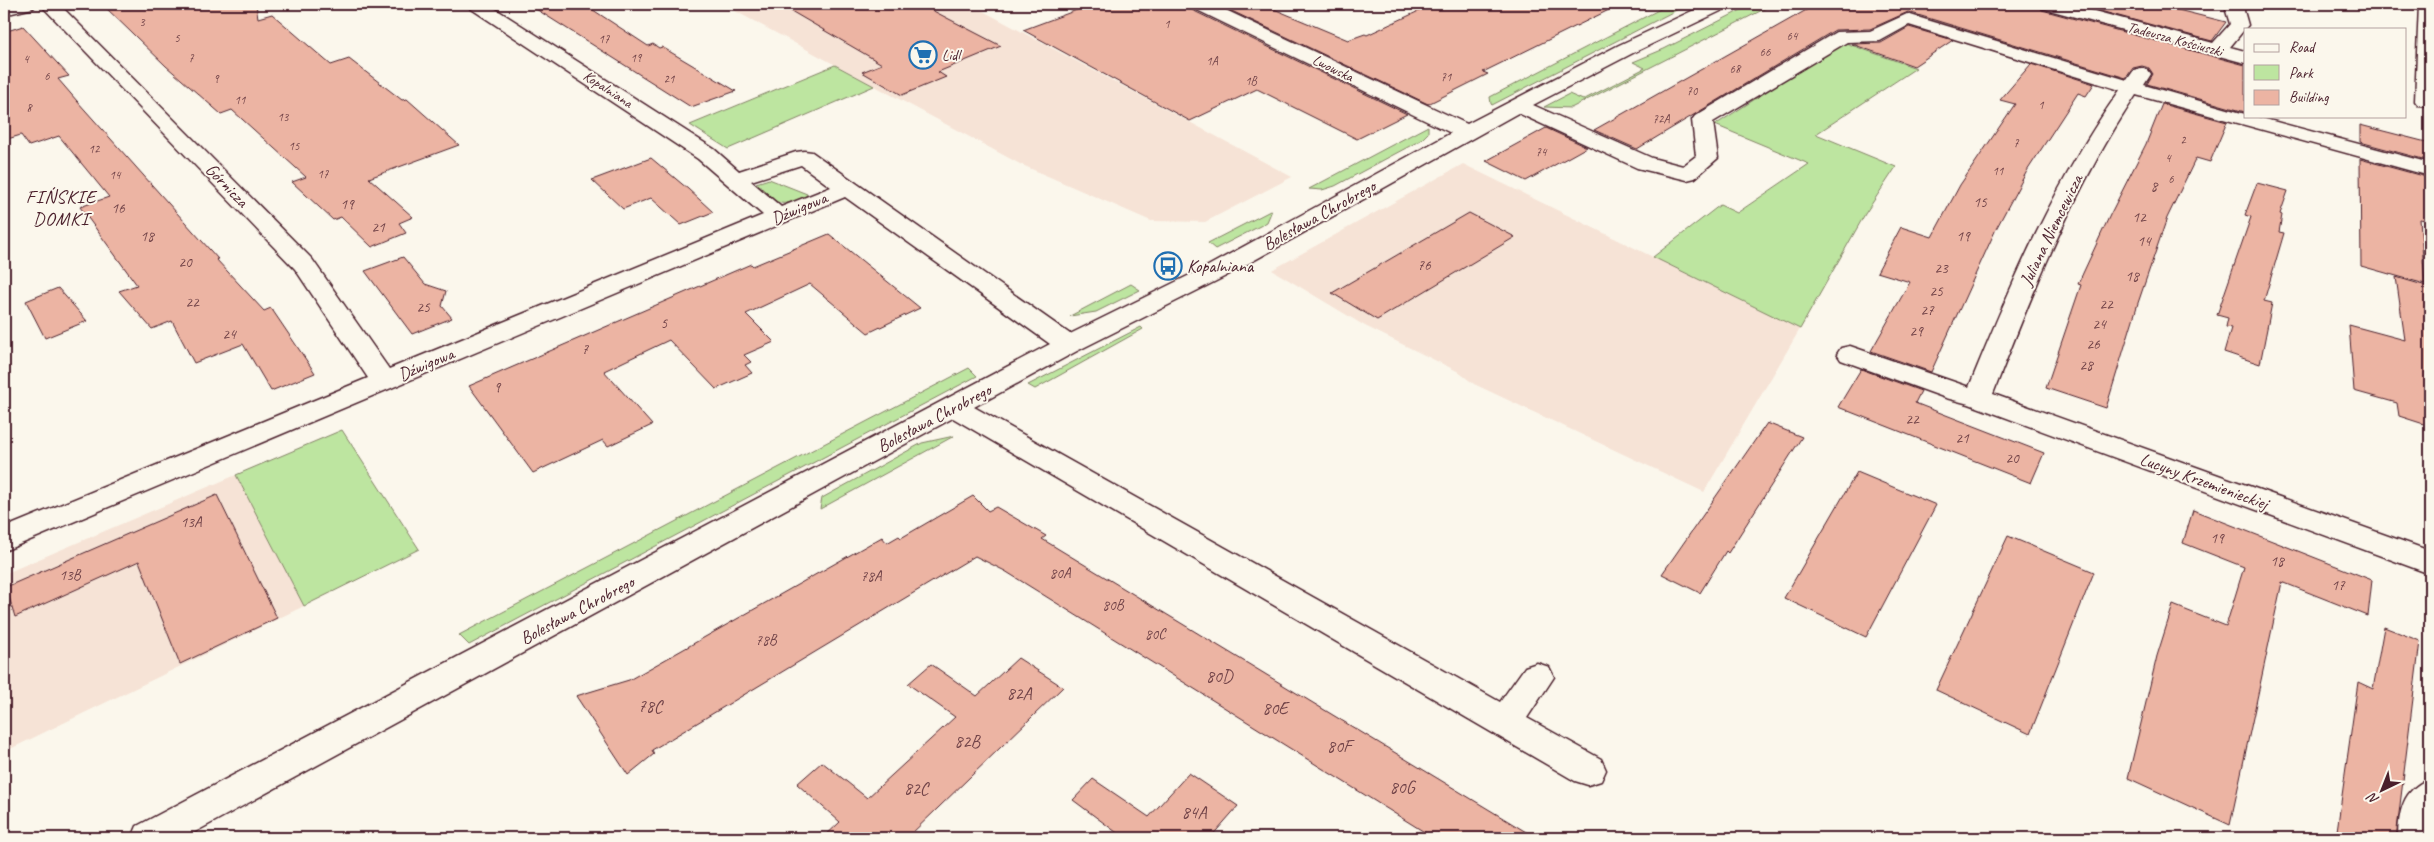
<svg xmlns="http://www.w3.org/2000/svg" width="2434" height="842" viewBox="0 0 2434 842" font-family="Caveat,sans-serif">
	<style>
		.built { fill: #f6e3d6 }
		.green { fill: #bde5a0; stroke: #848266 }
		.building { fill: #ecb4a3; stroke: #4a1f2b }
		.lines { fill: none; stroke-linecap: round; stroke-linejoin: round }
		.minor-casing { stroke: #4a1f2b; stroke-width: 3 }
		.minor { fill: #fbf7ec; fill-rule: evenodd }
		.labels { text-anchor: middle; stroke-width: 4; stroke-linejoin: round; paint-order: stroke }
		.far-number-label { font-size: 12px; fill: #724449 }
		.far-street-label { font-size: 15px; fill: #4a1f2b; stroke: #fbf7ec }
		.far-poi-label { font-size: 15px; fill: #4a1f2b; stroke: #fbf7ec; text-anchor: start }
		.number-label { font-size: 15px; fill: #724449 }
		.street-label { font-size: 18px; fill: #4a1f2b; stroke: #fbf7ec }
		.poi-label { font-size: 18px; fill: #4a1f2b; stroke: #fbf7ec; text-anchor: start }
		.near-number-label { font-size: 18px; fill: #724449 }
		.neighbourhood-label { font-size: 19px; letter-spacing: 1px; fill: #4a1f2b; stroke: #fbf7ec }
	</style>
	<rect width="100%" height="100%" fill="#fbf7ec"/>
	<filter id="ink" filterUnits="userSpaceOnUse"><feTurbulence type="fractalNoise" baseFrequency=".02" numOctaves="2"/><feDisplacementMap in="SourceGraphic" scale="10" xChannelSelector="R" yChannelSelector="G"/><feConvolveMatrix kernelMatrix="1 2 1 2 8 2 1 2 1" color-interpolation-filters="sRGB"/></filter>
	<g filter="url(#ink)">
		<path class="built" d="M722,4H970L1292,177L1205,222L1151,221L1020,164Z
			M1463,164L1800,329L1704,492L1474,384L1457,371L1365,326L1272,270Z
			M236,475L304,606L4,752V574Z"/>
		<path class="green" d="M1670,4H1688L1492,105L1491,104L1490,97Z
			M1753,4H1774L1571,108L1544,107L1569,94L1583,100L1645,68L1633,62L1664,49Z
			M1843,42L1916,68L1816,134L1896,167L1865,214L1800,329L1653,257L1720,205L1737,213L1809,164L1715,125Z
			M835,65L874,86L728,149L690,125Z
			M1428,126V133L1421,140L1335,186L1322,190L1309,189Z
			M769,179L807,194L806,196C776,210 779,203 756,183Z
			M1272,210L1267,222L1260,226L1215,249L1208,243Z
			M1131,284L1140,290L1096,312L1070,316Z
			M1141,327L1143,329L1035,389L1028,385Z
			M969,368L977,376L469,645L459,635Z
			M342,430L419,549L304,606L236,475Z
			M954,436L820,509L822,498L922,443Z"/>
		<path class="building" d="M102,4H256L258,18L272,14L331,65L349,59L402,100L407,99L459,145L369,178L413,217L399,223L406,233L372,247L341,217L333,220L292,182L306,177L232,110L221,114L166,66Z
			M528,4H584L648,46L653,44L659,48L662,47L736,91L691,107Z
			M779,4H920L1001,46L938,72L946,77L902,95L862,72L882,64Z
			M1093,4H1188L1192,10L1407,114L1357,139L1257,89L1190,121L1023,30Z
			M1217,4H1262L1348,40L1365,34L1367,35L1434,4H1621L1483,72L1488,74L1428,104Z
			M1817,4H2037L2042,10L2245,65V112L2147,84L2153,74L2149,68L2142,66L2133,68L2126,78L1908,12L1870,29L1835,30L1637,149L1594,130Z
			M2074,4H2154L2226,22L2212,41Z
			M23,26L69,76L58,79L77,101L218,259H216L264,311L271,308L315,373L271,391L243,344L194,363L172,321L152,329L119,291L137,285L80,207L109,197L59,136L29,146L21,135L4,140V32Z
			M1909,27L1953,40L1914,66L1852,44L1881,43Z
			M2031,64L2094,84L2086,96L2078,93L2027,171L1996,229L1931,372L1871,351L1910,282L1877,272L1901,227L1932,237L1960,185L2015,104L2000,100Z
			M2162,104L2227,122L2210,162L2196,158L2167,218L2138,303L2106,408L2046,388L2081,285L2078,284L2110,215L2146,144Z
			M2360,125L2430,143V161L2360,142Z
			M1546,128L1587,147L1526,181L1486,161Z
			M651,158L688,189L713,212L681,225L651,198L623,209L592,180Z
			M2360,159L2430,178V221L2420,219L2425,284L2361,266Z
			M2257,183L2288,191L2280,214L2282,215L2279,232L2284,233L2264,301L2272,303L2260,364L2224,352L2231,328L2226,327L2228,318L2217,315L2251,217L2245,215Z
			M1469,213L1515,237L1377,320L1332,293Z
			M829,234L920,308L868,333L810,284L746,314L774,342L744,355L751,362L745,365L752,373L716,389L669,340L604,371L652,425L608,446L603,440L533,473L469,386L751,264L753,266Z
			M403,257L425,284L446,291L442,306L452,318L412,334L365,271Z
			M2396,277L2430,287V426L2399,416L2397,403L2354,391L2349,325L2405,340Z
			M58,288L87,321L45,338L26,301Z
			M1861,369L1921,391L1915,403L2044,453L2031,483L1838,407Z
			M1767,423L1802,437L1728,553L1726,551L1700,593L1662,574Z
			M1857,472L1936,505L1866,637L1784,598Z
			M217,495L277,618L180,664L139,561L15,617L6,587Z
			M973,496L988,511L996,507L1046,536L1042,539L1536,838H1434L1005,571L975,556L652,750L654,754L628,775L576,696L629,680L882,537L887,543L899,536L901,538Z
			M2193,510L2372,580L2368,616L2282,582L2230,825L2128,778L2157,656L2173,605L2226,626L2244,567L2183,543Z
			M2008,536L2094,572L2030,734L1936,690Z
			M2384,627L2420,641L2396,838H2336L2358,682L2373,689Z
			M1018,658L1063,687L907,838H823L840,822L797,784L822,762L867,798L955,717L908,684L931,664L977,696Z
			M1189,773L1238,806L1210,838H1124L1073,800L1093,779L1149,817Z"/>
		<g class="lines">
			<g class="minor-casing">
				<path id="minor" d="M36,4L33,8L4,15V5Z
					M40,4H59L312,259L389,369L763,215L698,159L470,8L467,4H488L714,149L739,171L796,152L804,151L812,152L1070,334L1208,266L1451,133L1193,8L1190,4H1213L1467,124L1619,45L1707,4H1730L1727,8L1633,53L1533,105L1652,158L1683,166L1696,156L1692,120L1695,116L1836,32L1870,31L1907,14L2127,80L2134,70L2141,68L2148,70L2151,74L2144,85L2245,114V116H2254L2430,163V176L2136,95C2074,187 2033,291 1993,394L2430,551V574L1969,404L1946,398L1841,360L1837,354L1841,348L1850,346L1969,387C2011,284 2055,181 2120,90L1909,25L1880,41L1847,42L1713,122L1718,158L1695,178L1687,180L1637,168L1518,113L1226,276L1077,351L974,407L1500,702L1525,667L1537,663L1549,667L1554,677L1527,718L1601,759L1606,770L1601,781L1588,785L1575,781L953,418L184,838H132L137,826L1050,344L845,197L4,551V528L368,378L295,269ZM801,165L831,187L781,207L751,181Z
					M2039,4H2068L2213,43L2230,24L2226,11L2227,4H2245L2244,11L2248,25L2230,47L2245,51V63L2042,8Z
					M2419,4H2430V106L2418,105L2415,101Z
					M2430,779V838H2398C2399,812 2402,789 2430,779Z"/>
			</g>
			<use href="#minor" class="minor"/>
		</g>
	</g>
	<defs>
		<g id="supermarket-ring" transform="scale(1.4375)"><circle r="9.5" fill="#fbf7ec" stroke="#1f6fb2" stroke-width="1.5"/><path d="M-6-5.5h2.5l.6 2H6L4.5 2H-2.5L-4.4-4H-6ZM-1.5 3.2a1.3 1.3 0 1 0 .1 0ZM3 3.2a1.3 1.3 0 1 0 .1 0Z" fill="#1f6fb2"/></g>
		<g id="bus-ring" transform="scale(1.4375)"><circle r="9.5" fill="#fbf7ec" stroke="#1f6fb2" stroke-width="1.5"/><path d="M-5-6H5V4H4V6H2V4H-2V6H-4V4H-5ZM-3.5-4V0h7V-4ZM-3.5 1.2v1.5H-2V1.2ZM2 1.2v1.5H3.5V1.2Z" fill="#1f6fb2"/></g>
	</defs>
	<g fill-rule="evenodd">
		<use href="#supermarket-ring" x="923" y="55"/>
		<use href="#bus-ring" x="1168" y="266"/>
	</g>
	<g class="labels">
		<g class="far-number-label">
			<text x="142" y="26">3</text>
			<text x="1167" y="28">1</text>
			<text x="1792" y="40">64</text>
			<text x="177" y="42">5</text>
			<text x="604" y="43">17</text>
			<text x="1765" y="56">66</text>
			<text x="191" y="62">7</text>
			<text x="636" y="62">19</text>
			<text x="26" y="63">4</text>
			<text x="1212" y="65">1A</text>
			<text x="1735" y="73">68</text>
			<text x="47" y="80">6</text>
			<text x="1446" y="81">71</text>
			<text x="216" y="83">9</text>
			<text x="669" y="83">21</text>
			<text x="1251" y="85">1B</text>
			<text x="1692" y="95">70</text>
			<text x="240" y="104">11</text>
			<text x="2041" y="109">1</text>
			<text x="29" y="112">8</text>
			<text x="283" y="121">13</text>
			<text x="1661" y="123">72A</text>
			<text x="2183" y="144">2</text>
			<text x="2016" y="147">7</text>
			<text x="294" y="150">15</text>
			<text x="94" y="153">12</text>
			<text x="1541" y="156">74</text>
			<text x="2168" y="162">4</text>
			<text x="1998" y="175">11</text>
			<text x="323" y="178">17</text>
			<text x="115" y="179">14</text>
			<text x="2171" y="183">6</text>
		</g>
		<g class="far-street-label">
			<text transform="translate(2175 39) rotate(15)" y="5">Tadeusza Kościuszki</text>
			<text transform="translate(1333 68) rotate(26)" y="5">Lwowska</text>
			<text transform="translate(608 89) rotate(33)" y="5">Kopalniana</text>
		</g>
		<g class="far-poi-label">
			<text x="942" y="60">Lidl</text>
		</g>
		<g class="number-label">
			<text x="2154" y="191">8</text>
			<text x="1980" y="207">15</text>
			<text x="347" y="209">19</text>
			<text x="118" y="213">16</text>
			<text x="2139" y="222">12</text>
			<text x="378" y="232">21</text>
			<text x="147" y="241">18</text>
			<text x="1963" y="241">19</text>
			<text x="2144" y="246">14</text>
			<text x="185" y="267">20</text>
			<text x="1424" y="270">76</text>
			<text x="1941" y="273">23</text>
			<text x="2132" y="281">18</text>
			<text x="1936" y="296">25</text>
			<text x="192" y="307">22</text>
			<text x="2106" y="309">22</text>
			<text x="423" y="312">25</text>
			<text x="1927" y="315">27</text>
			<text x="664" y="328">5</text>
			<text x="2099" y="329">24</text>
			<text x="1916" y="336">29</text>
			<text x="229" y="339">24</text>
			<text x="2093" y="349">26</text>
			<text x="585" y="354">7</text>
			<text x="2086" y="370">28</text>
			<text x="497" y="392">9</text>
			<text x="1912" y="424">22</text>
			<text x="1962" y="443">21</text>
			<text x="2012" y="463">20</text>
			<text x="191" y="527">13A</text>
			<text x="2217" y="543">19</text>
			<text x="2277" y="566">18</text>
			<text x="1060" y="578">80A</text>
			<text x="70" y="580">13B</text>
			<text x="871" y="581">78A</text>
			<text x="2338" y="590">17</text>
			<text x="1113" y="610">80B</text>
			<text x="1155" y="639">80C</text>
			<text x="766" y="645">78B</text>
		</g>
		<g class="street-label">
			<text transform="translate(227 185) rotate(46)" y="6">Górnicza</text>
			<text transform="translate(799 208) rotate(-23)" y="6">Dźwigowa</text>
			<text transform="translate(1319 215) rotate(-29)" y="6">Bolesława Chrobrego</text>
			<text transform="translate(2051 230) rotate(-64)" y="6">Juliana Niemcewicza</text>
			<text transform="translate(426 364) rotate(-23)" y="6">Dźwigowa</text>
			<text transform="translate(934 418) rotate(-28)" y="6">Bolesława Chrobrego</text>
			<text transform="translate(2204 481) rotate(20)" y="6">Lucyny Krzemienieckiej</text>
			<text transform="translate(577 610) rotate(-28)" y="6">Bolesława Chrobrego</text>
		</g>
		<g class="poi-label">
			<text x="1187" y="272">Kopalniana</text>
		</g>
		<g class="near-number-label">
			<text x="1219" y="682">80D</text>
			<text x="1019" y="699">82A</text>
			<text x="650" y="712">78C</text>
			<text x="1275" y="714">80E</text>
			<text x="967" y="747">82B</text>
			<text x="1339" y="752">80F</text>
			<text x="1402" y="793">80G</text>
			<text x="916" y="794">82C</text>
			<text x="1194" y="818">84A</text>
		</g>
		<g class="neighbourhood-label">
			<text x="61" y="203">FIŃSKIE<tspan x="61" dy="22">DOMKI</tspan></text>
		</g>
	</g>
	<rect width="2434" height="842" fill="none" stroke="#fbf7ec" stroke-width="20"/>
	<rect x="10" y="10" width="2414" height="822" fill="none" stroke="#4a1f2b" stroke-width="2" filter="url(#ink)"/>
	<rect x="2244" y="28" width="162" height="90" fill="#fbf7ec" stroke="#b4a19f"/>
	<rect x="2254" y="44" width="25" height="8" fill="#fbf7ec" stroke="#b4a19f"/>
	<text x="2289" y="52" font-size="15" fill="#4a1f2b">Road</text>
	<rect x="2254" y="65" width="25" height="15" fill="#bde5a0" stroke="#b4a19f"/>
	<text x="2289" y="78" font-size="15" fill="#4a1f2b">Park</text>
	<rect x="2254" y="90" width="25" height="15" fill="#ecb4a3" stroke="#b4a19f"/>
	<text x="2289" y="102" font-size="15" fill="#4a1f2b">Building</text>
	<g transform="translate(2382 790) rotate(223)" stroke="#fbf7ec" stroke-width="4" paint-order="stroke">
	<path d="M0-4L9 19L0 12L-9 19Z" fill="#4a1f2b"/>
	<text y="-8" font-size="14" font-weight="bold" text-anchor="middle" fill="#4a1f2b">N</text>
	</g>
</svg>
